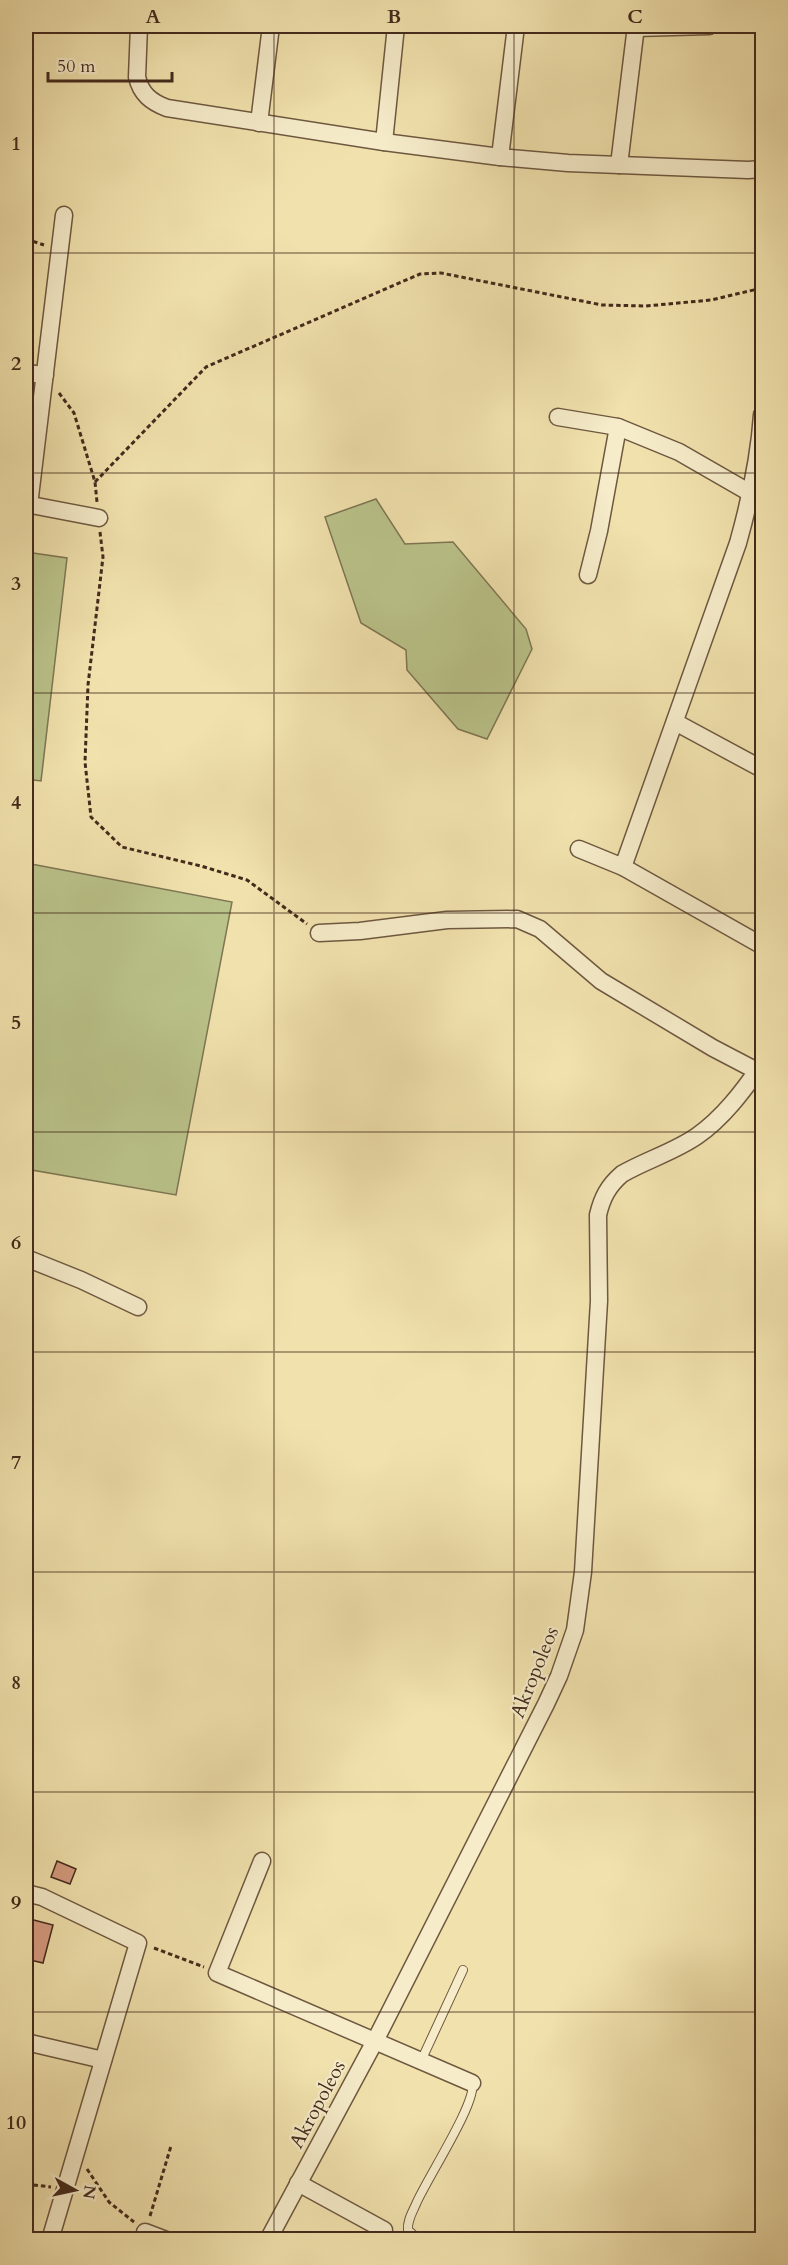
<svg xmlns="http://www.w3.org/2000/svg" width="788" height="2265" font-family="Cardo,serif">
<rect width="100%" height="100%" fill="#f1e2ad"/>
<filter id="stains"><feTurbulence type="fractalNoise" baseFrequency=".00333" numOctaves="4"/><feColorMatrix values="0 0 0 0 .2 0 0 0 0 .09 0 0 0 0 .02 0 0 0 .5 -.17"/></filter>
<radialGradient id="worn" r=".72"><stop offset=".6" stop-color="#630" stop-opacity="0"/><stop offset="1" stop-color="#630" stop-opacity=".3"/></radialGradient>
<g fill="#bac38a" stroke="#7e7653" stroke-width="1.5">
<polygon points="376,499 405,544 453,542 526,629 532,649 487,739 458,729 407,670 406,650 361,623 325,517"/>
<polygon points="26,552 67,558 41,781 26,779"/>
<polygon points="26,863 232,902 176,1195 26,1169"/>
</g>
<g fill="#d59b80" stroke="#432a1c" stroke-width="1.5">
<polygon points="57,1861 76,1869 70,1884 51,1877"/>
<polygon points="26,1918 53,1925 43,1963 26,1959"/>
</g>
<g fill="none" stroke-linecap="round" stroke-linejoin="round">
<defs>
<g id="service">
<polyline points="421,2061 463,1970"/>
<path d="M419,2240L408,2230C407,2221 412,2213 416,2204C426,2180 478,2101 472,2083"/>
</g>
<g id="minor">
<path d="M139,26L137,77C141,94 151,102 167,108L384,142L500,157L568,163L748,170L762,169"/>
<polyline points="636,28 709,26"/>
<polyline points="259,123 271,26"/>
<polyline points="384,142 396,26"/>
<polyline points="500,157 516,26"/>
<polyline points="619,165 636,26"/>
<polyline points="26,373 45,375"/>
<polyline points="558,417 618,427 679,452 752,494"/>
<polyline points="26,504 99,518"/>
<polyline points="29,505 64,215"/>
<polyline points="588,575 599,531 618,427"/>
<polyline points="675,722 762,769"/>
<polyline points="579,849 623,867 761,945"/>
<path d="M623,867L738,543C750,500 759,459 762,415"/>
<polyline points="319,933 360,931 447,920 517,919 540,929 601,981 713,1048 757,1071"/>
<polyline points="26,1258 81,1280 138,1307"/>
<polyline points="262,1861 217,1973 472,2083"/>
<polyline points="26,1893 42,1897 138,1943 50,2240"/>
<polyline points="26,2042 103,2060"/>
<polyline points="298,2183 384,2230"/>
<polyline points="145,2232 166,2240"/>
<path d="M268,2240L375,2041L546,1704L559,1676L575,1630L583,1572L599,1301L598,1215C602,1198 608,1186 622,1174C646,1160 674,1152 697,1136C723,1118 744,1090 762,1064"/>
</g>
</defs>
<use href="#service" stroke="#6e5840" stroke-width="10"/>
<use href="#minor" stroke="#6e5840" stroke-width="19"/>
<g stroke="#432a1c" stroke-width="3" stroke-dasharray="4.5 3" stroke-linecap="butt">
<polyline points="26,239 44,245"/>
<polyline points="59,393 74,413 95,482 97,502"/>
<polyline points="95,482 206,367 420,274 441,273 602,305 646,306 711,300 762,288"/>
<polyline points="100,532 103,557 88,685 85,762 91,817 122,847 201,866 247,880 307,924"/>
<polyline points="154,1948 204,1967"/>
<polyline points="87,2169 109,2202 134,2222"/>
<polyline points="26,2184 51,2187"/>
<polyline points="150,2216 171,2146"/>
</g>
<use href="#service" stroke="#f6ecca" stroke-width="8"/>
<use href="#minor" stroke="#f6ecca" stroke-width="16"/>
</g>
<path fill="none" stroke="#432a1c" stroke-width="1.5" stroke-opacity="0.55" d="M274,26V2240M514,26V2240M26,253H762M26,473H762M26,693H762M26,913H762M26,1132H762M26,1352H762M26,1572H762M26,1792H762M26,2012H762"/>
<g text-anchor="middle" stroke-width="4.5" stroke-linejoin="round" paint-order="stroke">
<g font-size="20" fill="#432a1c" stroke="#f6ecca">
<text transform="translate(534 1672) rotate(-68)" y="7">Akropoleos</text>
<text transform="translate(317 2104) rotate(-62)" y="7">Akropoleos</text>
</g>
</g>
<rect width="788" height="2265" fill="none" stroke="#f1e2ad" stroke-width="66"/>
<g transform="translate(75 2190) rotate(98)" stroke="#f6ecca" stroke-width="4.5" paint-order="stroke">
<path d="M0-4.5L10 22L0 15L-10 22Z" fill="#432a1c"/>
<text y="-9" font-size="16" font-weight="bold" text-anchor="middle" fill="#432a1c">N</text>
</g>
<path d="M48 72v9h124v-9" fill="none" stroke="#432a1c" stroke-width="3"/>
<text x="57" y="72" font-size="18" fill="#432a1c" stroke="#f6ecca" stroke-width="4.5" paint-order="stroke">50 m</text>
<rect x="33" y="33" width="722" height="2199" fill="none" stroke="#432a1c" stroke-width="2"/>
<g font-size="20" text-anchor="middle" font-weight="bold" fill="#432a1c">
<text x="153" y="23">A</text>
<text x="394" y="23">B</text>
<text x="635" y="23">C</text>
<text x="16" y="150">1</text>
<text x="16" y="370">2</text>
<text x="16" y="590">3</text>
<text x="16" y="809">4</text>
<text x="16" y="1029">5</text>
<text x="16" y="1249">6</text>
<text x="16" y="1469">7</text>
<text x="16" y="1689">8</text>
<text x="16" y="1909">9</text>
<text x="16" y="2129">10</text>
</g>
<rect width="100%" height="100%" filter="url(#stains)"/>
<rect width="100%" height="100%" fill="url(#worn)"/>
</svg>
